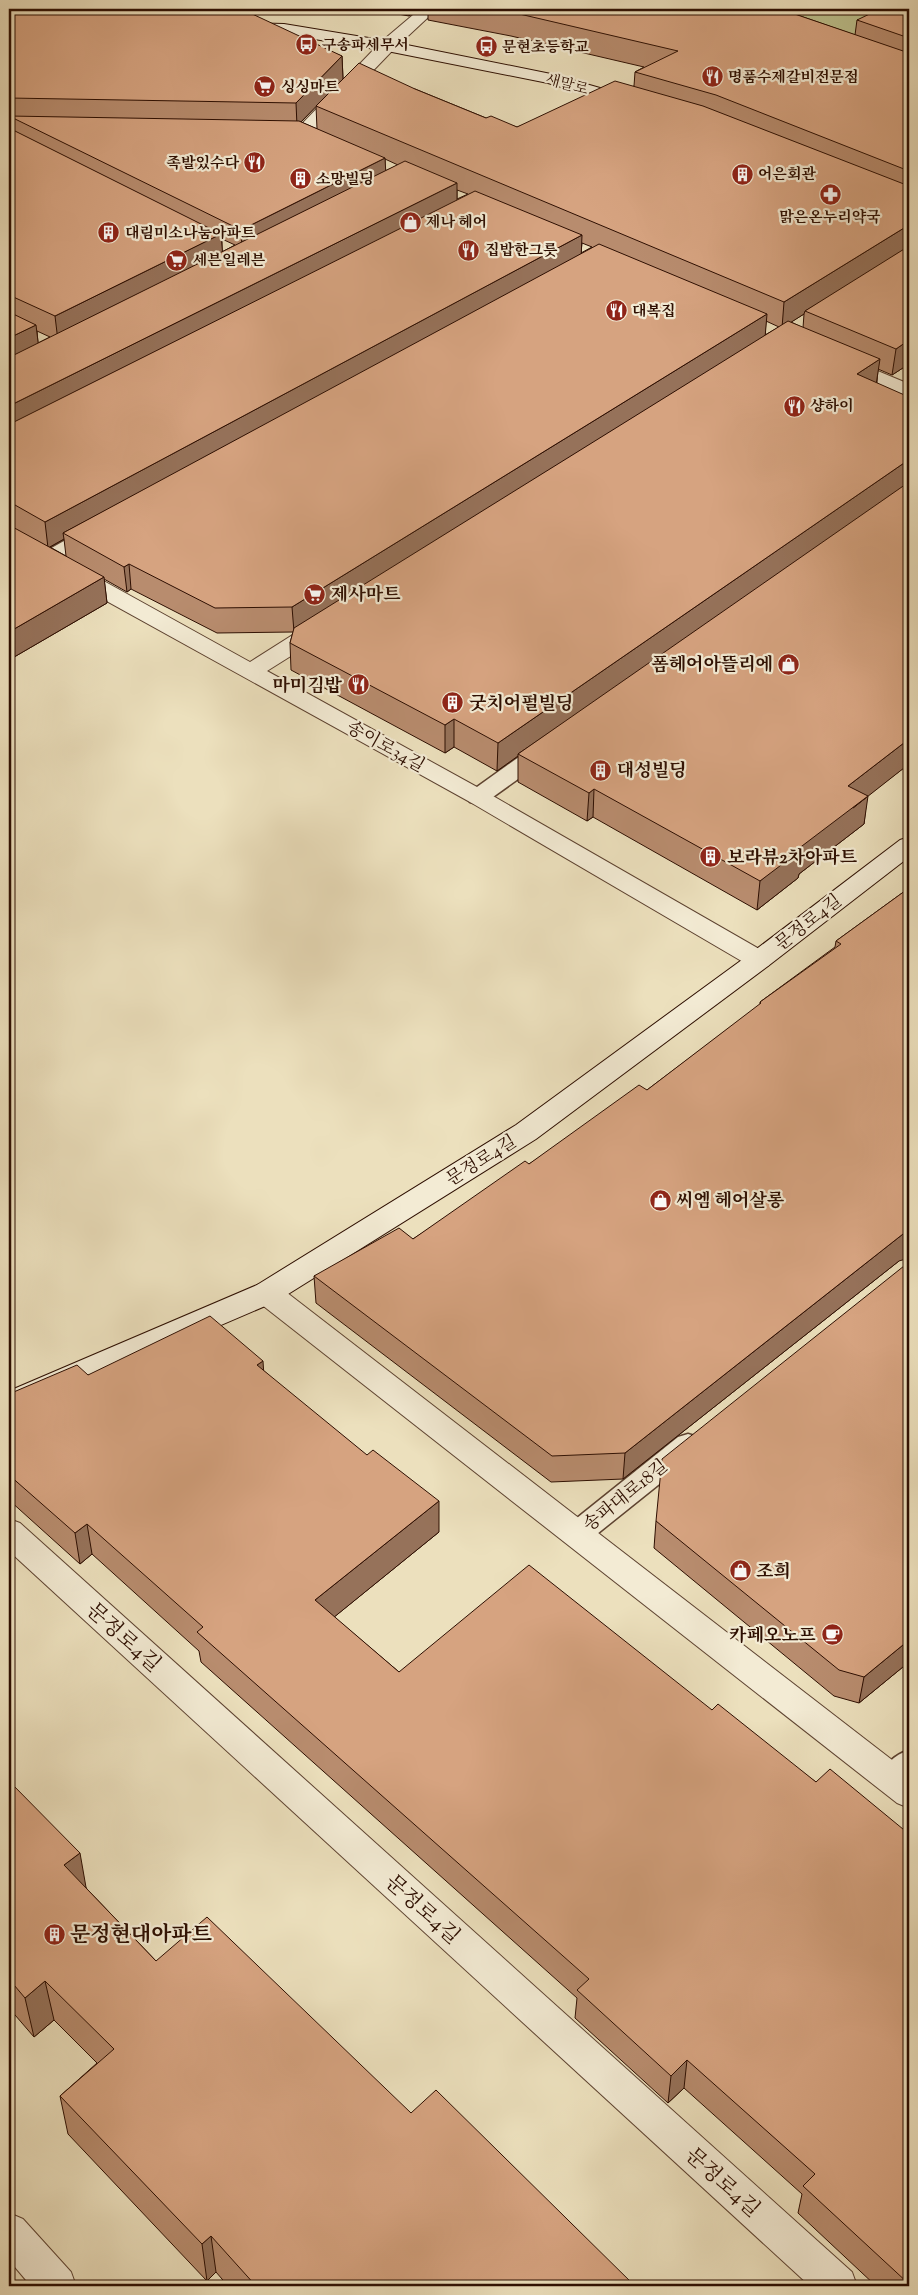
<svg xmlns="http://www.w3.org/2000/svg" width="918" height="2295" font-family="'Sorts Mill Goudy','Noto Serif KR',serif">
<rect width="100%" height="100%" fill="#ece0bd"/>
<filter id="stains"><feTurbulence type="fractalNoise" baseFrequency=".004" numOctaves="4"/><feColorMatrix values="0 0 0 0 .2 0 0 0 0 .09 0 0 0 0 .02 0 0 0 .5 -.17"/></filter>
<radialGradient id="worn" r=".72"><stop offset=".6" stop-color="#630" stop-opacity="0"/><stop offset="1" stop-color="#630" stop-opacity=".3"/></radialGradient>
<polygon fill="#bdc18d" stroke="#756847" points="753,9 909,9 909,13 850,43"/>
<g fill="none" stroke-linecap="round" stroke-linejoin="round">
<defs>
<g id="lane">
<polygon points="94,526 101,528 104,532 101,536 53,563 46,565 39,563 36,559 39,555 87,528"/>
<polygon points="545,743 553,744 556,749 553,754 486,802 478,804 470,802 467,797 470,792 537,744"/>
<polygon points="688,1434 698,1437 702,1445 698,1453 587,1542 577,1545 567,1542 563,1534 567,1526 678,1437"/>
<path d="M909,1750V1783C900,1792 893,1794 881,1789L877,1780C883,1766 894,1755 909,1750Z"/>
</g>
<g id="street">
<polygon points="420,9 437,9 393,50 309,137 297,137 294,133 297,129 381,42"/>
<polygon points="844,357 909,384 909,397 837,367 834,363 837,359"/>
<polygon points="9,532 17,533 250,662 313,622 321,620 329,622 332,627 329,632 267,671 486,792 768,954 772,960 768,966 759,968 750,966 470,802 9,547"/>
<polygon points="267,1282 277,1285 909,1773 909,1808 897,1803 257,1301 253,1293 257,1285"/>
<polygon points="9,1519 20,1523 852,2272 857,2286 810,2286 9,1551"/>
<polygon points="9,2213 23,2219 71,2272 76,2286 31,2286 9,2260"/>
</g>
<g id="secondary">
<polygon points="247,23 284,24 387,41 551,74 635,98 638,102 635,106 629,107 548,83 387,51 284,34 241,31 239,28 241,25"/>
<polygon points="909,837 909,857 768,966 536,1139 277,1301 9,1416 9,1391 257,1285 516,1125 750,954 900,840"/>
</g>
</defs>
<use href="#lane" stroke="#5d4230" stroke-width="3"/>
<use href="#street" stroke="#5d4230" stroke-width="2"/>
<use href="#secondary" stroke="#2d0e01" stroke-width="2"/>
<use href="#lane" fill="#f3ebd4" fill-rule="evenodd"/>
<use href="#street" fill="#f3ebd4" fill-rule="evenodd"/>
<use href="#secondary" fill="#f3ebd4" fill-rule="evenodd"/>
</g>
<g fill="#b88c6e" stroke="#2d0e01" fill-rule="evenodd">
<path d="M9,9H217L218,11L342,56L343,79L415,89L486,118L517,127L634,86L635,72L644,67L511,36L428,20V9H780L855,35L857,20L909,9V364L892,375L878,369L877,382L909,764L867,796L864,824L799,874L798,878L757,910L593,817L587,821L518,782V756L497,771L454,747L445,753L291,670L290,643L293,632L217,633L131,589L127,592L104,579L107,603L9,660V128H10L9,122ZM316,106L317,129L301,122ZM385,159L398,165L385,171ZM457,190L468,194L457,199ZM222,239L235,245L222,252ZM582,243L592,247L581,253ZM804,314L803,328L791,322ZM766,321L779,327L765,335ZM37,331L50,337L38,343ZM64,539L66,556L50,547Z"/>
<polygon points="371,9 418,9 409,16"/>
<polygon points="909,888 899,1261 623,1479 551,1482 316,1303 314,1276 413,1239 529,1164 647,1090 760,1005 760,1002 835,947 836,941"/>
<polygon points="909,1262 909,1662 859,1703 834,1696 654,1548 656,1521"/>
<polygon points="264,1371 439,1532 334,1617 399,1672 712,1710 816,1782 909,1834 909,2286 876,2286 798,2213 802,2194 684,2088 668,2103 575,2018 577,1998 201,1662 199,1651 92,1554 80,1564 9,1500 9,1394 88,1375"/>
<polygon points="9,1781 87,1889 156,1961 411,2113 635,2286 228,2286 216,2272 207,2281 68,2134 60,2096 97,2063 54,2020 34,2037 9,2008"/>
</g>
<g fill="#96725a" stroke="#2d0e01">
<polygon points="409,9 418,9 409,16"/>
<polygon points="342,56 343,79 297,126 296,103"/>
<polygon points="385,158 386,176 242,249 241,230"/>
<polygon points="457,183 457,207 9,433 9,406"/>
<polygon points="909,227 909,252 805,311 804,314 782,328 784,302 904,228"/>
<polygon points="221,234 223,258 58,341 55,316"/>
<polygon points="582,235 581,260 63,533 64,539 48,548 45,522"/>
<polygon points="767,314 765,338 294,632 292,607"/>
<polygon points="36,325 39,350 9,365 9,338"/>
<polygon points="909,340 909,364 892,375 896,349"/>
<polygon points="880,359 876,385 857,374"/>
<polygon points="909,462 909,488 518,754 518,756 497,771 498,743 904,463"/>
<polygon points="129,564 131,589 127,592 124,567"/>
<polygon points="104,577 107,603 9,660 9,632"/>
<polygon points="454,719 454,747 445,753 445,725"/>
<polygon points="909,739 909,764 853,808 868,796 864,824 799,874 798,878 757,910 760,881 798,849 848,786"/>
<polygon points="594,789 593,817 587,821 589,793"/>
<polygon points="909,1232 909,1258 899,1261 623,1479 625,1453 903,1234"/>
<polygon points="263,1361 265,1392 257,1365"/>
<polygon points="439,1501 439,1532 317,1631 315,1600"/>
<polygon points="87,1524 92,1554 80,1564 75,1533"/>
<polygon points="909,1640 909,1662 859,1703 864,1677"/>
<polygon points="80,1853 87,1893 64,1865"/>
<polygon points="45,1981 54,2020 34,2037 25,1998"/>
<polygon points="687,2060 684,2088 668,2103 671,2076"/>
<polygon points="211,2236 216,2272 207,2281 202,2244"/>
</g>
<g fill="#d6a380" stroke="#2d0e01">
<polygon points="9,9 143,9 248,12 342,56 296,103 9,98"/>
<polygon points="495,9 780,9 909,53 909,171 716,95 635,72 678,51 511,12"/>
<polygon points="880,9 909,9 909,38 857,20"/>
<polygon points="359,63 415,89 486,118 491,116 517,127 615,81 703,106 909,186 909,227 904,228 784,302 316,106"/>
<polygon points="9,116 299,121 385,158 241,230"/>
<polygon points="9,128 221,234 55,316 9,295"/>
<polygon points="405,161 457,183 9,406 9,356 14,355"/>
<polygon points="475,191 582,235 45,522 15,505 9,505 9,423 14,422"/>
<polygon points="599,244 767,314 292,607 215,608 129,564 124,567 63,533"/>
<polygon points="909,246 909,340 896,349 805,311"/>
<polygon points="9,312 36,325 9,338"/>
<polygon points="788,321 880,359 857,374 909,397 909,462 904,463 498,743 454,719 445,725 290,643 294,628"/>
<polygon points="909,482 909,739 848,786 868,796 798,849 801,850 760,881 594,789 589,793 518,754"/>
<polygon points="9,525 104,577 9,632"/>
<polygon points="909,888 909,1232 903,1234 625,1453 552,1456 314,1276 399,1228 413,1239 525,1161 529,1164 639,1085 647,1090 761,1003 760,1002 841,944 836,941"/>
<polygon points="909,1262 909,1640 864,1677 839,1670 656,1521 662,1459"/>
<polygon points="210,1316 263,1361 257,1365 367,1455 373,1450 439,1501 315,1600 399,1672 529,1565 712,1710 718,1704 816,1782 830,1769 909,1834 909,2284 803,2186 815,2174 687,2060 671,2076 577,1990 589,1979 197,1632 203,1627 87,1524 75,1533 9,1475 9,1394 77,1365 88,1375"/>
<polygon points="9,1781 80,1853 64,1865 156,1961 207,1917 411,2113 436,2090 635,2286 256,2286 211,2236 202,2244 60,2096 114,2049 45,1981 25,1998 9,1979"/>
</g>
<defs>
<symbol id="bus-disc" viewBox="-11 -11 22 22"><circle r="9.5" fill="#8f2418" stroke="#f3ebd4"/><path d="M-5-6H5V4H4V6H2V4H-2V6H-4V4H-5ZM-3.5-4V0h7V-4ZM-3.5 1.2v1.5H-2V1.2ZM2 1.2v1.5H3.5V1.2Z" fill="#fff"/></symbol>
<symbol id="restaurant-disc" viewBox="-11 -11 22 22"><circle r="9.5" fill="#8f2418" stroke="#f3ebd4"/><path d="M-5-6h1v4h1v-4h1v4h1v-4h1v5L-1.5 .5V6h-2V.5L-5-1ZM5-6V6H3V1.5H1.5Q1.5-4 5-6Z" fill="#fff"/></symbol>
<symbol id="supermarket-disc" viewBox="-11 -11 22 22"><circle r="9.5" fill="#8f2418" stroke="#f3ebd4"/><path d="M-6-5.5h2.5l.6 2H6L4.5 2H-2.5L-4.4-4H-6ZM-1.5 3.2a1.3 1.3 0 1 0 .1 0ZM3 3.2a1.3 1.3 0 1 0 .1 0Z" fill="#fff"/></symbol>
<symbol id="building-disc" viewBox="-11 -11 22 22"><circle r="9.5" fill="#8f2418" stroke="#f3ebd4"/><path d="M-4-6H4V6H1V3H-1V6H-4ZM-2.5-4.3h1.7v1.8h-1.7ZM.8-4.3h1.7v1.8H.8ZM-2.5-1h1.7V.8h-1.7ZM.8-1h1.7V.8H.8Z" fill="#fff"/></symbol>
<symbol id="pharmacy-disc" viewBox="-11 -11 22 22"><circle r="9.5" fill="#8f2418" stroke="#f3ebd4"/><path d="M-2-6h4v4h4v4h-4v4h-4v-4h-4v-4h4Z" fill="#fff"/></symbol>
<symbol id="shop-disc" viewBox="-11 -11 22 22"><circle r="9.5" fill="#8f2418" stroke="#f3ebd4"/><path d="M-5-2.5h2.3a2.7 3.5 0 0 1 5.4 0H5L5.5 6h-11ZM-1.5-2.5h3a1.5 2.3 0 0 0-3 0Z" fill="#fff"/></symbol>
<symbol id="cafe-disc" viewBox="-11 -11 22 22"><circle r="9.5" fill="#8f2418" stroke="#f3ebd4"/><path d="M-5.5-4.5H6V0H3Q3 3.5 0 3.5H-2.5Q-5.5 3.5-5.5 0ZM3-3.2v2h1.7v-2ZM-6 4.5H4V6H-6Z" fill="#fff"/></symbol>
</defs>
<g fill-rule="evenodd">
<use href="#bus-disc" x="294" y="32" width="25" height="25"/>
<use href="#bus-disc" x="474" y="34" width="25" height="25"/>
<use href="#restaurant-disc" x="700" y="64" width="25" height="25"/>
<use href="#supermarket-disc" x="252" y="74" width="25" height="25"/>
<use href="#restaurant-disc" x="242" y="150" width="25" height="25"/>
<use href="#building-disc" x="730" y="162" width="25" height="25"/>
<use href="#building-disc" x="288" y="166" width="25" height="25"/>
<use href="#pharmacy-disc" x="818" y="182" width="25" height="25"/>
<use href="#shop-disc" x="398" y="210" width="25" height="25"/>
<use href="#building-disc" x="96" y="220" width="25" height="25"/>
<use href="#restaurant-disc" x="456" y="238" width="25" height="25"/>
<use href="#supermarket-disc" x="164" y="248" width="25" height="25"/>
<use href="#restaurant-disc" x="604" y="298" width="25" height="25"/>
<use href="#restaurant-disc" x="782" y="394" width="25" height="25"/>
<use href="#supermarket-disc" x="302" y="582" width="25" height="25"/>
<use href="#shop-disc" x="776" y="652" width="25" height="25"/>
<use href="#restaurant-disc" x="346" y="672" width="25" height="25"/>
<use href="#building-disc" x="440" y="690" width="25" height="25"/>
<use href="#building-disc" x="588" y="758" width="25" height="25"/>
<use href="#building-disc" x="698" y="844" width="25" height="25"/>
<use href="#shop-disc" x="648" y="1188" width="25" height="25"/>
<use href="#shop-disc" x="728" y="1558" width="25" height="25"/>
<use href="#cafe-disc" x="820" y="1622" width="25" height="25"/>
<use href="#building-disc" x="42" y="1922" width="25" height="25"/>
</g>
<g text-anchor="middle" stroke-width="4.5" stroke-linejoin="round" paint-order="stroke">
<g font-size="15" font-weight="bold" fill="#2d0e01" stroke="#f3ebd4" text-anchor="start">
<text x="322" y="50">구송파세무서</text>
<text x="502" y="52">문현초등학교</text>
<text x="728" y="82">명품수제갈비전문점</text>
<text x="281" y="92">싱싱마트</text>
<text x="239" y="168" text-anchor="end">족발있수다</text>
<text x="758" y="179">어은회관</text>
<text x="316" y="184">소망빌딩</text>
<text x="830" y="222" text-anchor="middle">맑은온누리약국</text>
<text x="426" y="227">제나 헤어</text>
<text x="125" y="238">대림미소나눔아파트</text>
<text x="485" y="255">집밥한그릇</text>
<text x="193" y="265">세븐일레븐</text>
<text x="632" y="316">대복집</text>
<text x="810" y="411">샹하이</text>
</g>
<g font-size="15" fill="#2d0e01" stroke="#f3ebd4">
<text transform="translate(567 84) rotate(15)" y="5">새말로</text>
</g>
<g font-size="18" font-weight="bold" fill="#2d0e01" stroke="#f3ebd4" text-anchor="start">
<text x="331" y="600">제사마트</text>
<text x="773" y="670" text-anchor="end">폼헤어아뜰리에</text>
<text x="342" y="691" text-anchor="end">마미김밥</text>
<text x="469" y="709">굿치어펄빌딩</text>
<text x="617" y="776">대성빌딩</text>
<text x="727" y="863">보라뷰2차아파트</text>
<text x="676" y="1206">씨엠 헤어살롱</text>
<text x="756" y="1577">조희</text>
<text x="816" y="1641" text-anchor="end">카페오노프</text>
</g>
<g font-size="18" fill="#2d0e01" stroke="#f3ebd4">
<text transform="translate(386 746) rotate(29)" y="6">송이로34길</text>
<text transform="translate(808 922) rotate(-38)" y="6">문정로4길</text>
<text transform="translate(481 1160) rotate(-32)" y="6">문정로4길</text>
<text transform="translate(625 1495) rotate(-39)" y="6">송파대로18길</text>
</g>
<g font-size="21" fill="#2d0e01" stroke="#f3ebd4">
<text transform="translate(124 1637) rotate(42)" y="7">문정로4길</text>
<text transform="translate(423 1909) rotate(42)" y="7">문정로4길</text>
<text transform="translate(723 2182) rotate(42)" y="7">문정로4길</text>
</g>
<g font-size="21" font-weight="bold" fill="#2d0e01" stroke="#f3ebd4" text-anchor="start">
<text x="70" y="1941">문정현대아파트</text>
</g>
</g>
<rect width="918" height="2295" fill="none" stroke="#ece0bd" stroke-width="30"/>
<rect x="10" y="10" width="898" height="2275" fill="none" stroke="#2d0e01" stroke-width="2.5"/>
<rect x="15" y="15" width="888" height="2265" fill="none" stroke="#2d0e01"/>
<rect width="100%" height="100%" filter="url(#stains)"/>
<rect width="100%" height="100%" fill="url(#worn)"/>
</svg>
